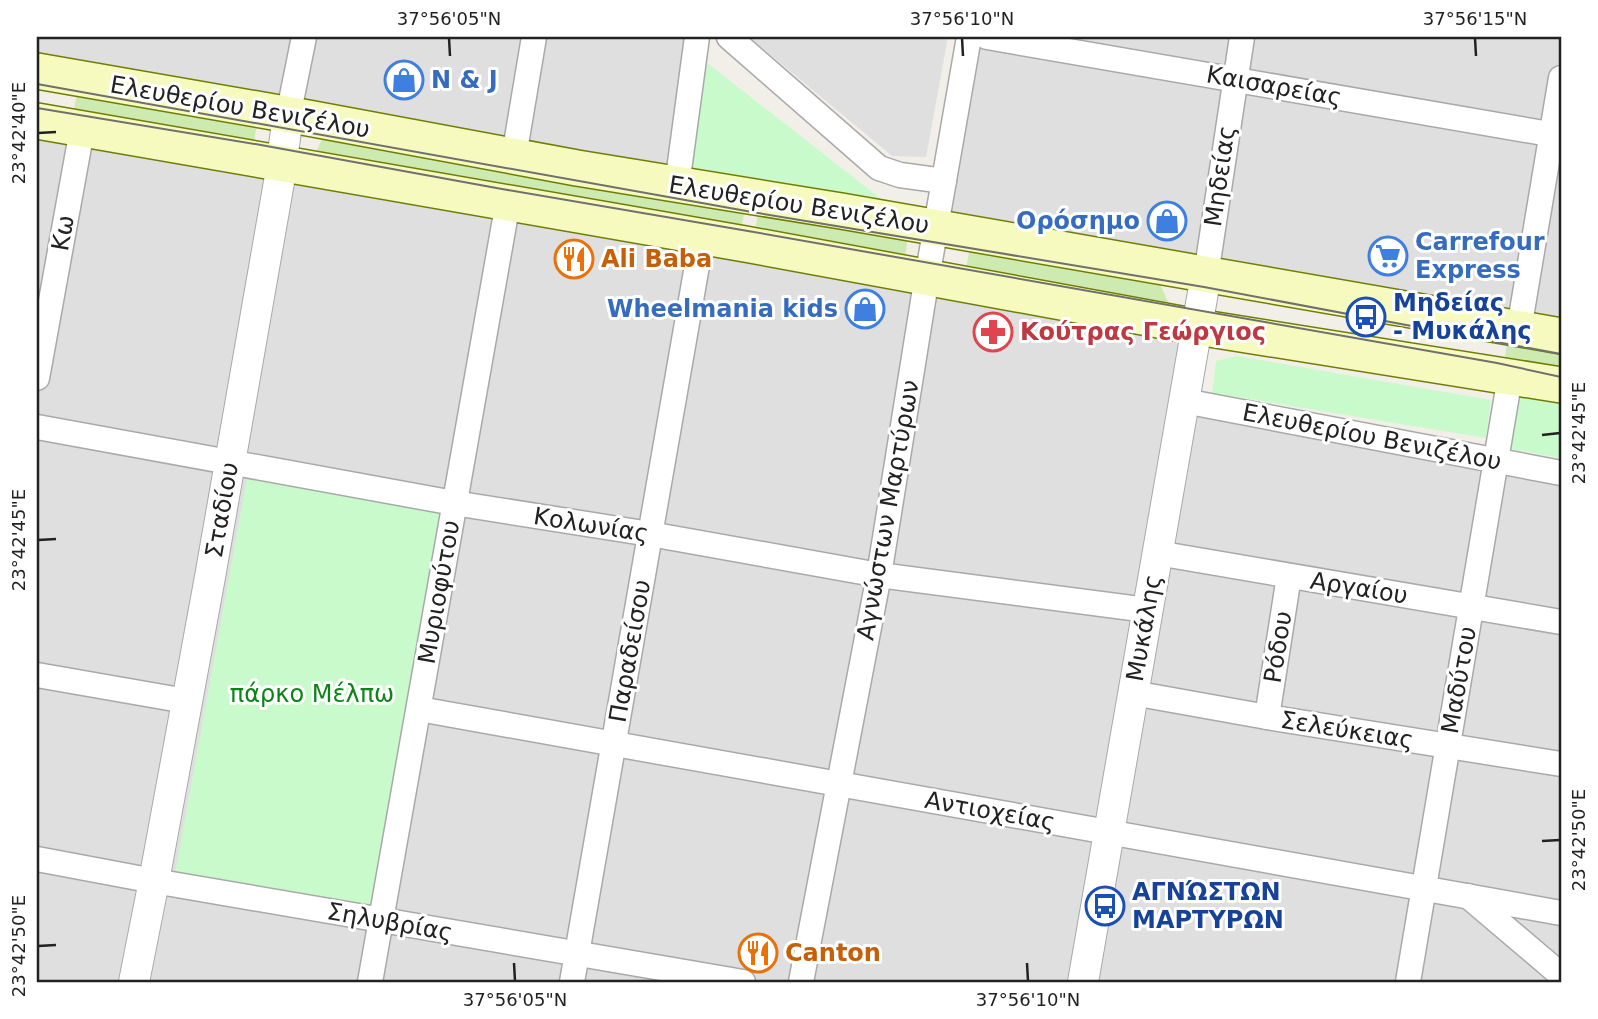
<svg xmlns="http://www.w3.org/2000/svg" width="1598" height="1019" font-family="'DejaVu Sans',sans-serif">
<rect width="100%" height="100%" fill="#f2efe9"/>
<g fill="#e0dfdf">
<polygon points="37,37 680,37 688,44 670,175 37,60"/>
<polygon points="749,37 948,37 926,157 892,156"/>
<polygon points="982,37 1561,37 1561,318 951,211"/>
<polygon points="37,135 1187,339 1076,982 37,982"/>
<polygon points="1188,410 1561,481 1561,982 1090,982"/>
</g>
<g fill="#cdebb0">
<polygon points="79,84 258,115 253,150 72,119"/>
<polygon points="327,127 746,201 740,237 312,162"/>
<polygon points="760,203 909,226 904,267 753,241"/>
<polygon points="971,243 1155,274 1173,312 965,273"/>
<polygon points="1509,330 1561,339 1561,380 1503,370"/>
</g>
<g fill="#c8facc">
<polygon points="706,62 881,199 882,207 689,174"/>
<polygon points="1237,356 1491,400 1486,438 1212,393 1216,361"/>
<polygon points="1516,387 1561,394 1561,458 1510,449"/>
<polygon points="247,478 449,515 377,911 175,874"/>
</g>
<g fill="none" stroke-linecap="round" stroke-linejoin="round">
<defs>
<g id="minor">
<polyline points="729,37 879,168 900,175 944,181"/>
<polyline points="987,37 1561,136"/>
<polyline points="288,116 304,37"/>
<polyline points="514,156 534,37"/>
<polyline points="677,185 697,37"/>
<polyline points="1206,275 1242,37"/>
<polyline points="1519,329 1561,78"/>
<polyline points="37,378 82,130"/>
<polyline points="1184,401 1561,473"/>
<polyline points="37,427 454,503 650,534 879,575 1147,610"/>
<polyline points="1157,553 1561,622"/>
<polyline points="37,675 186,701"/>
<polyline points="1133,693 1267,717 1561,764"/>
<polyline points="419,709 1561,913"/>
<polyline points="1267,717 1289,576"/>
<polyline points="37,859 154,881 743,982"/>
<polyline points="1468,896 1561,975"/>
<polyline points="370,982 508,202"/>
<polyline points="572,982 702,237"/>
<polyline points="801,982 879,575 924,295 969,37"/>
<polyline points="1408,982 1510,377"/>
</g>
<g id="tertiary">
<polyline points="134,982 154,881 210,577 279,182 288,116"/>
<polyline points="1083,982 1206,275"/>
</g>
<g id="secondary">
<polyline points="37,71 308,118 577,168 841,211 1561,336"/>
<polyline points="37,121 745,244 1197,327 1561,385"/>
</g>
</defs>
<use href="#minor" stroke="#a9a9a9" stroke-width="27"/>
<use href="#tertiary" stroke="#a9a9a9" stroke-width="32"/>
<use href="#secondary" stroke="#707d05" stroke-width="38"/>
<use href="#minor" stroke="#fff" stroke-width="24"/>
<use href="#tertiary" stroke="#fff" stroke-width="30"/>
<use href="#secondary" stroke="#f7fabf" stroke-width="35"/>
<g stroke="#707070" stroke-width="2">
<polyline points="37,84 752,212 1204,287 1561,354"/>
<polyline points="37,108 261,145 502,189 748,231 1497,363 1561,377"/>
</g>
</g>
<path fill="none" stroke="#222" stroke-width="2.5" d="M449,38L450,56M962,38L963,56M1475,38L1476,56M38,133L56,132M1542,435L1560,433M38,540L56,539M1542,841L1560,840M38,946L56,945M514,963L515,981M1027,963L1028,981"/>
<defs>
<symbol id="shop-ring" viewBox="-11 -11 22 22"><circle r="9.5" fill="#fff" stroke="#3f7fe0" stroke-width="1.5"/><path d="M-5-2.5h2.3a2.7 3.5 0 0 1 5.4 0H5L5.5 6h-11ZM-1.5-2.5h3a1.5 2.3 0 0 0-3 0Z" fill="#3f7fe0"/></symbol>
<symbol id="supermarket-ring" viewBox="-11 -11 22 22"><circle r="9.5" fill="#fff" stroke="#3f7fe0" stroke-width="1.5"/><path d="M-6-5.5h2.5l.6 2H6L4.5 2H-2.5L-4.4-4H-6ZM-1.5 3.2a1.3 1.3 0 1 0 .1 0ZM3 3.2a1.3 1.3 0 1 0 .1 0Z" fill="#3f7fe0"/></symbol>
<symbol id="restaurant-ring" viewBox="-11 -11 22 22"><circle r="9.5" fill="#fff" stroke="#e8710a" stroke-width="1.5"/><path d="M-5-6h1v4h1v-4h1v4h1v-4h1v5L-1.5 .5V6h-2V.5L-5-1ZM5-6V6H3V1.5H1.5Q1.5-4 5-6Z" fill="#e8710a"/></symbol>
<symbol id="bus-ring" viewBox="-11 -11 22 22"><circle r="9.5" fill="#fff" stroke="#1a4fb4" stroke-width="1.5"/><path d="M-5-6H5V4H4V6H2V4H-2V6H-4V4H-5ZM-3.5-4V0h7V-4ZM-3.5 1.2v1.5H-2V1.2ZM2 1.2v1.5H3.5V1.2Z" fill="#1a4fb4"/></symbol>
<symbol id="pharmacy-ring" viewBox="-11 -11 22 22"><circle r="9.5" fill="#fff" stroke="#e0444e" stroke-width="1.5"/><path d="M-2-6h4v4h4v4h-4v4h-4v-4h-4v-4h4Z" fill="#e0444e"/></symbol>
</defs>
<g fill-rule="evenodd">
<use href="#shop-ring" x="382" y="58" width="44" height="44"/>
<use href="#shop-ring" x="1145" y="199" width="44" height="44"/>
<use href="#supermarket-ring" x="1366" y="234" width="44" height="44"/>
<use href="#restaurant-ring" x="552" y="237" width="44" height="44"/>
<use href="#shop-ring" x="843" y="287" width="44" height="44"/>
<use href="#bus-ring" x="1344" y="295" width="44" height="44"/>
<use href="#pharmacy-ring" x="971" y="310" width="44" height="44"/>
<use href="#bus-ring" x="1083" y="884" width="44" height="44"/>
<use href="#restaurant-ring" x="736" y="931" width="44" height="44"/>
</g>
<g text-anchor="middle" stroke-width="6" stroke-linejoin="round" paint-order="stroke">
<g font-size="24" font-weight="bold" fill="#366cbe" stroke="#fff" text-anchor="start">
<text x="431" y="88">N &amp; J</text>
<text x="1140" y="229" text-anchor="end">Ορόσημο</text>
<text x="1415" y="250">Carrefour<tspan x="1415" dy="28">Express</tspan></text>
<text x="838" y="317" text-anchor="end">Wheelmania kids</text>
</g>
<g font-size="24" fill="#222" stroke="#fff">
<text transform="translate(1274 86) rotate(10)" y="8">Καισαρείας</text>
<text transform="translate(240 107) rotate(10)" y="8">Ελευθερίου Βενιζέλου</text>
<text transform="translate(1220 176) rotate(-82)" y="8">Μηδείας</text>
<text transform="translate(799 205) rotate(9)" y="8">Ελευθερίου Βενιζέλου</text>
<text transform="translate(63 233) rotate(-80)" y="8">Κω</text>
<text transform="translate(1372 437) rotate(11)" y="8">Ελευθερίου Βενιζέλου</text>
<text transform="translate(222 510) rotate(-80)" y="8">Σταδίου</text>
<text transform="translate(888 510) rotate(-80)" y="8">Αγνώστων Μαρτύρων</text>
<text transform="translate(591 525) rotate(9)" y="8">Κολωνίας</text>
<text transform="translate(1359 588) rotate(9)" y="8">Αργαίου</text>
<text transform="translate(439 592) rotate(-80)" y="8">Μυριοφύτου</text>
<text transform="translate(1144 628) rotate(-80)" y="8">Μυκάλης</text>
<text transform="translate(1278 647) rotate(-81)" y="8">Ρόδου</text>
<text transform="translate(630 651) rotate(-80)" y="8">Παραδείσου</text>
<text transform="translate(1459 680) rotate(-80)" y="8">Μαδύτου</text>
<text transform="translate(1347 730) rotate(9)" y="8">Σελεύκειας</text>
<text transform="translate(990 811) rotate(10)" y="8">Αντιοχείας</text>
<text transform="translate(390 922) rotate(10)" y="8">Σηλυβρίας</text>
</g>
<g font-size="24" font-weight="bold" fill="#c56008" stroke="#fff" text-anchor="start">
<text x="601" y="267">Ali Baba</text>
<text x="785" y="961">Canton</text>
</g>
<g font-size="24" font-weight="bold" fill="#164399" stroke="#fff" text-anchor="start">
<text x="1393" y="311">Μηδείας<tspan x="1393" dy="28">- Μυκάλης</tspan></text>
<text x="1132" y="900">ΑΓΝΏΣΤΩΝ<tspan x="1132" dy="28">ΜΑΡΤΥΡΩΝ</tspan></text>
</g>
<g font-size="24" font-weight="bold" fill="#be3a42" stroke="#fff" text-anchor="start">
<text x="1020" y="340">Κούτρας Γεώργιος</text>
</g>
<g font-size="24" fill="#0c8416" stroke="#fff">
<text x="312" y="702">πάρκο Μέλπω</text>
</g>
</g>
<rect width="1598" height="1019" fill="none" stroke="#ffffff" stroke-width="77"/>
<rect x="38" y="38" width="1522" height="943" fill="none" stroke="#222" stroke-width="2.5"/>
<g font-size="18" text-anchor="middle" fill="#222">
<text x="449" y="25">37°56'05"N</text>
<text x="962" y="25">37°56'10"N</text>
<text x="1475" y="25">37°56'15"N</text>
<text transform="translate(19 133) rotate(-90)" y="6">23°42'40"E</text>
<text transform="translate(1579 433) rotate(-90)" y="6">23°42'45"E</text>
<text transform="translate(19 540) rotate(-90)" y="6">23°42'45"E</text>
<text transform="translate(1579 840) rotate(-90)" y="6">23°42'50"E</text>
<text transform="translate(19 946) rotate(-90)" y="6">23°42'50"E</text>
<text x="515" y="1006">37°56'05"N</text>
<text x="1028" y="1006">37°56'10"N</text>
</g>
</svg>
